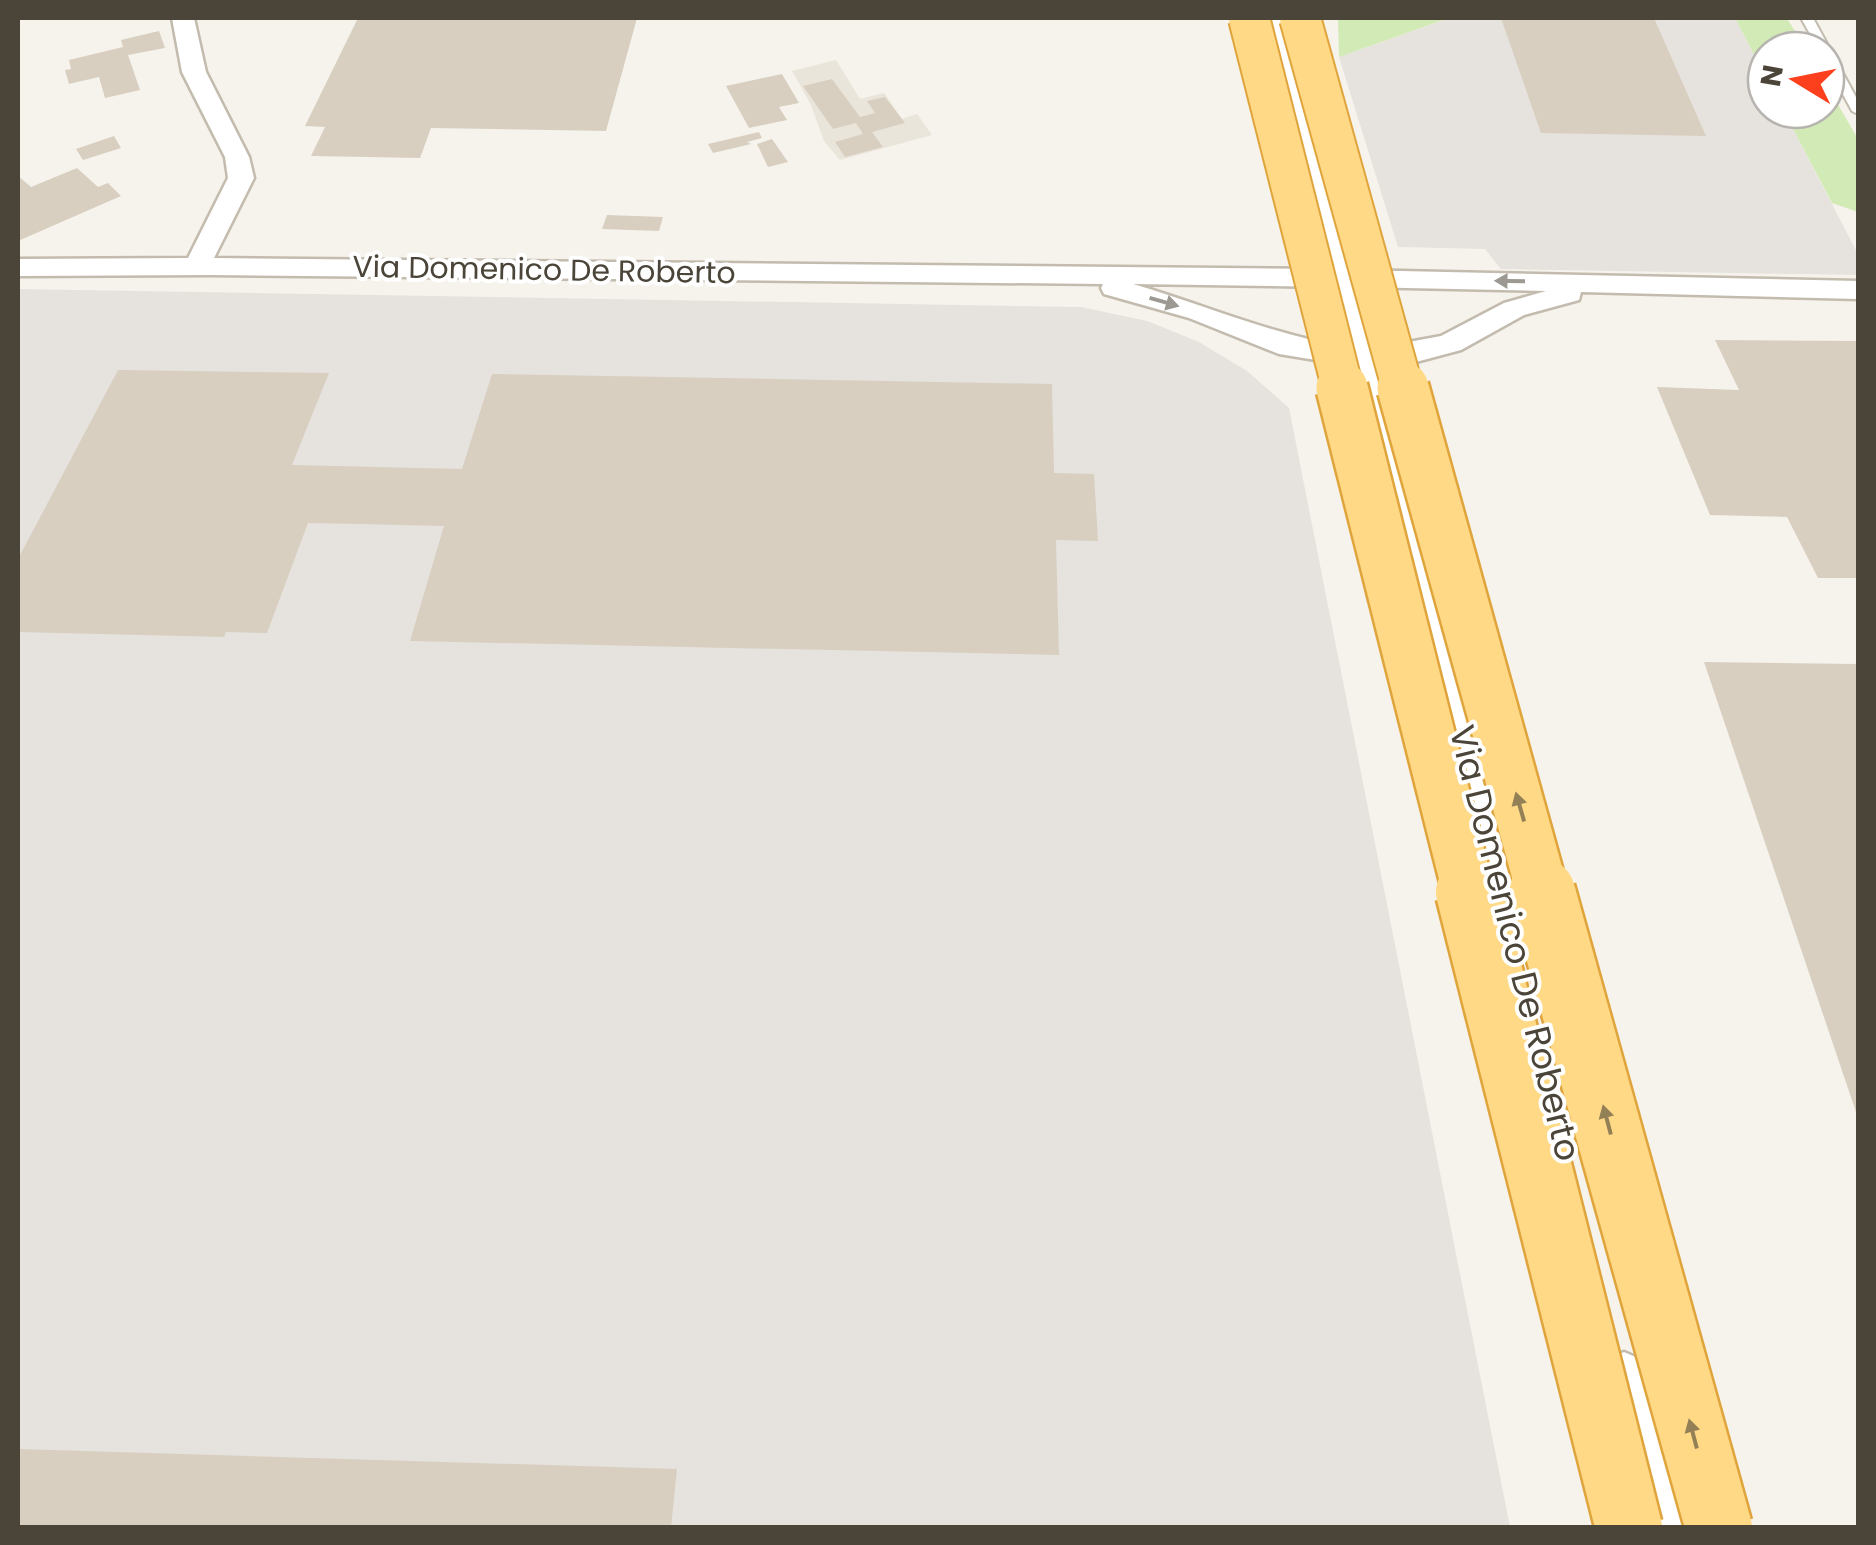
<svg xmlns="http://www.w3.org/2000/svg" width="1876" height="1545" font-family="Poppins,sans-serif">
<rect width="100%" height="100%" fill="#f6f3ec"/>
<polygon fill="#eae5da" points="836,60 860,99 884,93 902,119 917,114 932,135 840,160 824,141 810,103 792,71"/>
<g fill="#e6e2dd">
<polygon points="1450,18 1735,18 1766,77 1766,110 1783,110 1858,254 1858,275 1501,269 1485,249 1398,247 1339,57"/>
<polygon points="18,289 1081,307 1147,321 1199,342 1247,371 1289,408 1510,1527 18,1528"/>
</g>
<g fill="#d2eab5">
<polygon points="1338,18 1449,18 1339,57"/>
<polygon points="1735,18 1787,18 1806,50 1766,50 1766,77"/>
<polygon points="1826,84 1858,139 1858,212 1832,203 1783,110 1826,110"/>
</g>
<g fill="#d8cfc1">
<polygon points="358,18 637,18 606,131 431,128 420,158 311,156 325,127 305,126"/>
<polygon points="1501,18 1654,18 1706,136 1541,133"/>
<polygon points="159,31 165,48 128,55 140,90 105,98 99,77 69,84 65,70 71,69 69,60 123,47 121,40"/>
<polygon points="782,74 799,103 779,107 787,120 749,128 726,86"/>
<polygon points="832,79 860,117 875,113 867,101 885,97 905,123 872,132 883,147 845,157 835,142 863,134 856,123 833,129 803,86"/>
<polygon points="759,132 762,138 747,142 751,144 713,153 708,144"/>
<polygon points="114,136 121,148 83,160 76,149"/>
<polygon points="772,139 788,162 768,167 757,144"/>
<polygon points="77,168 98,187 108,183 121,196 18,241 18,176 31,187"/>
<polygon points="607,215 663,217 659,231 602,229"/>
<polygon points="1715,340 1858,341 1858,578 1818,578 1787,517 1710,515 1657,387 1739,390"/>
<polygon points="118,370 329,373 292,465 462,469 492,374 1052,384 1054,473 1094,474 1098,541 1056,540 1059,655 410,641 444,526 360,524 308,523 267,633 226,632 224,637 18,632 18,559"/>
<polygon points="1704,662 1858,664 1858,1118"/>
<polygon points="18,1449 677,1469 671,1528 18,1528"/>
</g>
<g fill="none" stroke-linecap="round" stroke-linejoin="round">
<defs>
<polygon id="service" points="1801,18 1813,18 1858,101 1858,114 1852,111 1826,63 1826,50 1819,50"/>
<g id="minor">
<path d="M172,18H194L206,72L249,157L254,178L214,258L1328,269L1266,18H1288L1355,270L1858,281V299L1581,292L1579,300L1524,315L1461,350L1416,362L1381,367L1528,922L1522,934L1509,939L1496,934L1490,922L1352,366L1279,354L1189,318L1104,294L1101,288L1103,284L211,275L18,276V259L188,258L228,178L225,157L182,72ZM1133,284L1332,287L1347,347C1273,335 1205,305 1133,284ZM1359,287L1546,291L1504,303L1441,336L1376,348Z"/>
<polygon points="1624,1352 1640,1359 1647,1375 1687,1528 1639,1528 1601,1375 1608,1359"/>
</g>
</defs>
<use href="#service" stroke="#c2bbae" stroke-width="4"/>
<use href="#minor" stroke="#c2bbae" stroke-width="5"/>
<use href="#service" fill="#fff" fill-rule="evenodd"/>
<use href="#minor" fill="#fff" fill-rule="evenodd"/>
<defs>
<g id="trunk-bridge-far2">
<polyline points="1249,18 1343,390"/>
<polyline points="1300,18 1403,390"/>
</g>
<g id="trunk-bridge-far1">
<polyline points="1342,388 1469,894"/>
<polyline points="1403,388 1543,894"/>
</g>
<g id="trunk-bridge">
<polyline points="1469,892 1629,1528"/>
<polyline points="1542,892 1719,1528"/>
</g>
</defs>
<use href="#trunk-bridge-far2" stroke="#e0a43c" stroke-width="44" stroke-linecap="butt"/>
<use href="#trunk-bridge-far1" stroke="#e0a43c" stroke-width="56" stroke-linecap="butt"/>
<use href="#trunk-bridge" stroke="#e0a43c" stroke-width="71" stroke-linecap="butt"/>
<use href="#trunk-bridge-far2" stroke="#ffd985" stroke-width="40"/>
<use href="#trunk-bridge-far1" stroke="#ffd985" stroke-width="51"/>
<use href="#trunk-bridge" stroke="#ffd985" stroke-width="66"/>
</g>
<defs><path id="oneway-solid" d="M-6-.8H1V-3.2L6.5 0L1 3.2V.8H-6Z" transform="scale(2.5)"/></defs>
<g fill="#9c9892">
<use href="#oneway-solid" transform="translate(1510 281) rotate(-179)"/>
<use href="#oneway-solid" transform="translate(1164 302) rotate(16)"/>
</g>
<g fill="#938057">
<use href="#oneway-solid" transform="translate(1520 807) rotate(-106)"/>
<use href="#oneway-solid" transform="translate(1607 1120) rotate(-105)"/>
<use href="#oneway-solid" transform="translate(1693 1434) rotate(-105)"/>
</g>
<g text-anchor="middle" stroke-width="8" stroke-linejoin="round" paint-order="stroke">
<g font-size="30" fill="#4b4439" stroke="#fff">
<text transform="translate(544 270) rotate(1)" y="10">Via Domenico De Roberto</text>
</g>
<g font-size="35" fill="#4b4439" stroke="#fff">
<text transform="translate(1515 943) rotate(76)" y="12">Via Domenico De Roberto</text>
</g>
</g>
<rect width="1876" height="1545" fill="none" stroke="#4b4439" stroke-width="40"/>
<g transform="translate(1796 80) rotate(280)"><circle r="48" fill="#ffffff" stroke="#b7b4b0" stroke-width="2.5"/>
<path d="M0-8L18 38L0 25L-18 38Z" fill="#fc3f1d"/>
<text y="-15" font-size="28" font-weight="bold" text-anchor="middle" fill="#4b4439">N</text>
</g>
</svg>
